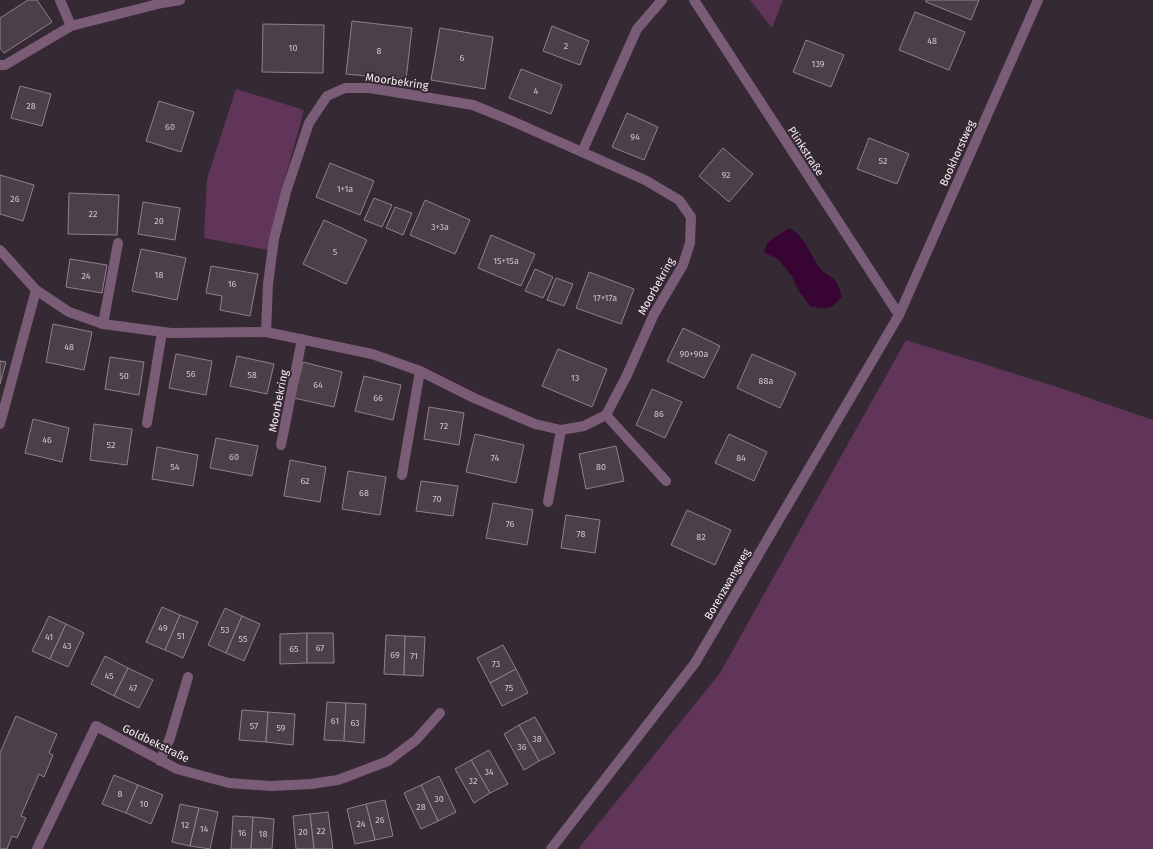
<svg xmlns="http://www.w3.org/2000/svg" width="1153" height="849" font-family="'Fira Sans',sans-serif">
<rect width="100%" height="100%" fill="#352933"/>
<g fill="#61355a">
<polygon points="750,0 783,0 772,28"/>
<polygon points="236,89 304,110 273,223 268,250 204,238 207,179"/>
<polygon points="906,340 1054,386 1153,420 1153,849 578,849 720,673"/>
</g>
<path fill="#380433" d="M789,228C805,236 809,253 819,267C823,272 829,275 834,279C838,283 840,291 842,296C831,311 827,309 810,306L799,291L791,275L779,260L764,252L768,242Z"/>
<g fill="#4d3f4a" stroke="#90818d">
<polygon points="28,0 37,0 52,22 4,53 0,48 0,18"/>
<polygon points="926,0 979,0 971,20 926,2"/>
<polygon points="915,12 965,32 949,70 899,50"/>
<polygon points="352,21 412,28 406,80 346,74"/>
<polygon points="263,24 324,25 323,73 262,72"/>
<polygon points="552,26 589,41 580,65 543,51"/>
<polygon points="440,28 493,37 485,89 431,80"/>
<polygon points="806,40 844,55 831,87 793,72"/>
<polygon points="521,69 562,85 551,114 509,98"/>
<polygon points="20,86 51,94 42,126 11,118"/>
<polygon points="159,101 194,112 181,152 146,141"/>
<polygon points="627,113 658,127 644,160 612,147"/>
<polygon points="869,138 909,154 897,184 857,169"/>
<polygon points="723,148 753,174 729,202 699,176"/>
<polygon points="330,163 374,181 360,215 316,197"/>
<polygon points="0,175 34,185 23,221 0,214"/>
<polygon points="69,193 119,195 117,235 68,234"/>
<polygon points="374,198 392,205 382,227 364,220"/>
<polygon points="425,200 470,220 455,254 410,235"/>
<polygon points="143,202 180,208 175,240 138,234"/>
<polygon points="395,207 412,213 403,235 386,228"/>
<polygon points="324,220 367,240 346,284 303,264"/>
<polygon points="491,235 535,254 521,286 478,268"/>
<polygon points="141,249 186,258 177,300 132,291"/>
<polygon points="70,259 107,265 102,293 66,287"/>
<polygon points="211,266 258,274 250,316 220,310 222,296 206,293"/>
<polygon points="535,269 553,277 543,298 525,291"/>
<polygon points="589,272 634,289 621,324 576,308"/>
<polygon points="556,278 573,284 564,306 547,300"/>
<polygon points="53,324 92,332 84,370 46,362"/>
<polygon points="683,328 720,346 704,378 667,361"/>
<polygon points="558,349 607,369 592,407 542,386"/>
<polygon points="176,354 212,361 206,395 169,388"/>
<polygon points="752,354 796,373 780,408 737,388"/>
<polygon points="237,356 274,364 267,394 230,386"/>
<polygon points="110,357 144,362 139,395 105,389"/>
<polygon points="0,361 6,362 0,384"/>
<polygon points="303,362 342,372 334,407 294,398"/>
<polygon points="364,376 401,385 393,420 355,411"/>
<polygon points="652,389 682,402 665,438 636,425"/>
<polygon points="429,407 464,413 459,445 424,439"/>
<polygon points="33,419 69,428 62,462 25,453"/>
<polygon points="94,424 132,429 127,465 90,460"/>
<polygon points="475,434 524,445 516,483 466,472"/>
<polygon points="729,434 767,452 754,481 715,463"/>
<polygon points="216,438 258,446 252,476 210,468"/>
<polygon points="616,446 624,481 586,489 579,454"/>
<polygon points="157,447 198,455 193,486 152,479"/>
<polygon points="290,460 326,467 320,502 284,496"/>
<polygon points="348,471 386,477 380,515 342,509"/>
<polygon points="421,481 458,486 453,516 416,511"/>
<polygon points="493,503 533,510 527,545 486,538"/>
<polygon points="687,510 731,530 715,565 671,545"/>
<polygon points="566,515 600,520 595,553 561,548"/>
<polygon points="162,607 180,615 165,650 146,642"/>
<polygon points="225,608 242,616 226,653 208,645"/>
<polygon points="180,615 198,622 183,658 165,650"/>
<polygon points="49,616 66,624 50,659 32,651"/>
<polygon points="242,616 260,624 244,661 226,653"/>
<polygon points="66,624 84,633 68,667 50,659"/>
<polygon points="307,633 307,663 280,664 280,634"/>
<polygon points="307,633 333,633 334,663 307,663"/>
<polygon points="386,635 405,636 404,675 384,674"/>
<polygon points="405,636 425,637 423,676 404,675"/>
<polygon points="503,645 516,669 490,683 477,658"/>
<polygon points="105,656 128,668 114,696 91,684"/>
<polygon points="128,668 153,680 139,708 114,696"/>
<polygon points="516,669 528,693 502,706 490,683"/>
<polygon points="327,702 346,703 344,741 324,740"/>
<polygon points="346,703 366,704 364,743 344,741"/>
<polygon points="242,710 268,712 266,742 239,740"/>
<polygon points="268,712 295,714 293,745 266,742"/>
<polygon points="16,716 57,734 49,753 53,755 44,777 39,774 21,816 26,818 17,838 12,836 7,849 0,849 0,753"/>
<polygon points="535,717 555,753 539,761 519,725"/>
<polygon points="519,725 539,761 524,770 504,734"/>
<polygon points="489,750 508,784 490,793 471,760"/>
<polygon points="471,760 490,793 474,803 455,769"/>
<polygon points="114,775 138,785 126,813 102,804"/>
<polygon points="439,776 456,812 438,821 421,785"/>
<polygon points="138,785 163,795 151,824 126,813"/>
<polygon points="421,785 438,821 421,829 404,793"/>
<polygon points="385,800 393,836 375,840 366,804"/>
<polygon points="180,804 199,808 190,846 172,842"/>
<polygon points="366,804 375,840 355,844 347,809"/>
<polygon points="199,808 218,812 210,849 190,846"/>
<polygon points="328,812 333,849 314,849 310,814"/>
<polygon points="310,814 314,849 296,849 293,816"/>
<polygon points="233,816 253,817 251,849 231,849"/>
<polygon points="253,817 274,819 272,849 251,849"/>
</g>
<g fill="none" stroke-linecap="round" stroke-linejoin="round">
<g stroke="#7b5c76" stroke-width="10">
<polyline points="60,0 71,26"/>
<polyline points="694,0 899,315"/>
<polyline points="0,65 5,65 71,26 162,3 180,0"/>
<polygon points="345,88 370,88 473,105 512,121 645,180 679,200 691,217 690,243 683,265 654,314 627,375 606,415 584,426 561,430 535,424 474,398 420,371 372,354 266,332 268,284 274,239 286,192 309,123 327,96"/>
<polyline points="582,152 637,29 662,0"/>
<polyline points="0,250 36,290 69,312 103,324 171,333 266,332"/>
<polyline points="103,324 118,243"/>
<polyline points="606,415 666,481"/>
<polyline points="147,423 162,332"/>
<polyline points="0,424 36,290"/>
<polyline points="281,445 302,339"/>
<polyline points="402,475 420,371"/>
<polyline points="548,502 561,430"/>
<polyline points="160,761 170,738 188,677"/>
<polyline points="37,849 96,726 177,769 229,783 270,786 311,784 338,780 388,761 416,740 440,713"/>
<polyline points="551,849 695,663 899,315 1038,0"/>
</g>
</g>
<g text-anchor="middle" stroke-width="4" stroke-linejoin="round" paint-order="stroke">
<g font-size="9" fill="#ccc3ca">
<text x="932" y="44">48</text>
<text x="566" y="49">2</text>
<text x="293" y="51">10</text>
<text x="379" y="54">8</text>
<text x="462" y="61">6</text>
<text x="818" y="67">139</text>
<text x="536" y="94">4</text>
<text x="31" y="109">28</text>
<text x="170" y="130">60</text>
<text x="635" y="140">94</text>
<text x="883" y="164">52</text>
<text x="726" y="178">92</text>
<text x="345" y="192">1+1a</text>
<text x="15" y="202">26</text>
<text x="93" y="217">22</text>
<text x="159" y="224">20</text>
<text x="440" y="230">3+3a</text>
<text x="335" y="255">5</text>
<text x="506" y="264">15+15a</text>
<text x="159" y="278">18</text>
<text x="86" y="279">24</text>
<text x="232" y="287">16</text>
<text x="605" y="301">17+17a</text>
<text x="69" y="350">48</text>
<text x="694" y="357">90+90a</text>
<text x="191" y="377">56</text>
<text x="252" y="378">58</text>
<text x="124" y="379">50</text>
<text x="575" y="381">13</text>
<text x="766" y="384">88a</text>
<text x="318" y="388">64</text>
<text x="378" y="401">66</text>
<text x="659" y="417">86</text>
<text x="444" y="429">72</text>
<text x="47" y="443">46</text>
<text x="111" y="448">52</text>
<text x="234" y="460">60</text>
<text x="495" y="461">74</text>
<text x="741" y="461">84</text>
<text x="175" y="470">54</text>
<text x="601" y="470">80</text>
<text x="305" y="484">62</text>
<text x="364" y="496">68</text>
<text x="437" y="502">70</text>
<text x="510" y="527">76</text>
<text x="581" y="537">78</text>
<text x="701" y="540">82</text>
<text x="163" y="631">49</text>
<text x="225" y="633">53</text>
<text x="181" y="639">51</text>
<text x="49" y="640">41</text>
<text x="243" y="642">55</text>
<text x="67" y="649">43</text>
<text x="320" y="651">67</text>
<text x="294" y="652">65</text>
<text x="395" y="658">69</text>
<text x="414" y="659">71</text>
<text x="496" y="667">73</text>
<text x="109" y="679">45</text>
<text x="133" y="691">47</text>
<text x="509" y="691">75</text>
<text x="335" y="724">61</text>
<text x="355" y="726">63</text>
<text x="254" y="729">57</text>
<text x="281" y="731">59</text>
<text x="537" y="742">38</text>
<text x="522" y="750">36</text>
<text x="489" y="775">34</text>
<text x="473" y="784">32</text>
<text x="120" y="797">8</text>
<text x="439" y="802">30</text>
<text x="144" y="807">10</text>
<text x="421" y="810">28</text>
<text x="380" y="823">26</text>
<text x="361" y="827">24</text>
<text x="185" y="828">12</text>
<text x="204" y="832">14</text>
<text x="321" y="834">22</text>
<text x="303" y="835">20</text>
<text x="242" y="836">16</text>
<text x="263" y="837">18</text>
</g>
<g font-size="11" fill="#f7eff5" stroke="#352933">
<text transform="translate(397 81) rotate(8)" y="4">Moorbekring</text>
<text transform="translate(806 151) rotate(57)" y="4">Plinkstraße</text>
<text transform="translate(957 153) rotate(-66)" y="4">Bookhorstweg</text>
<text transform="translate(656 286) rotate(-61)" y="4">Moorbekring</text>
<text transform="translate(278 401) rotate(-79)" y="4">Moorbekring</text>
<text transform="translate(727 584) rotate(-60)" y="4">Borenzwangweg</text>
<text transform="translate(156 743) rotate(26)" y="4">Goldbekstraße</text>
</g>
</g>
</svg>
